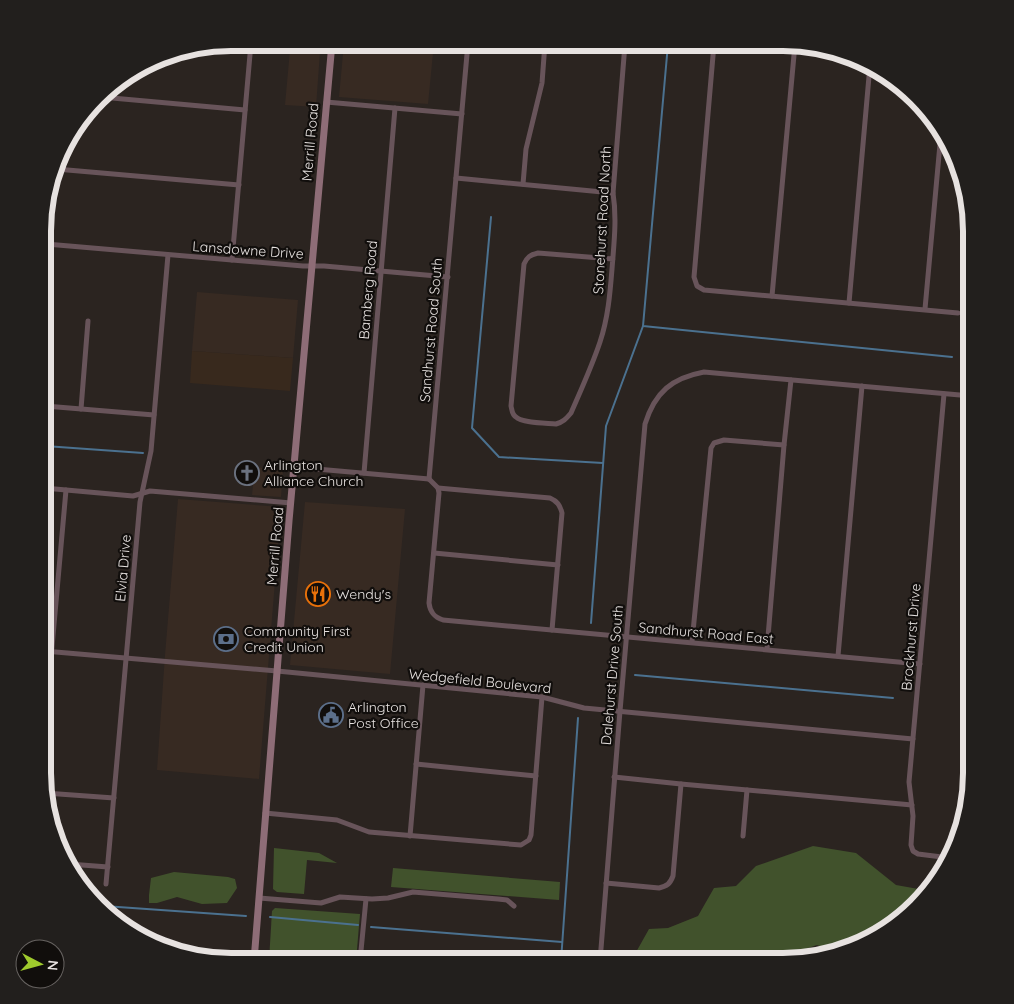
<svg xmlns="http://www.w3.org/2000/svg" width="1014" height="1004" font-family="Quicksand,sans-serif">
<rect width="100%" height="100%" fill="#2b2420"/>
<g fill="#372a22">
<polygon points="344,43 434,43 428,104 339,97"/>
<polygon points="290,50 320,52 316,107 285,105"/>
<polygon points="197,292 298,300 293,358 192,351"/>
<polygon points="255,467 283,470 281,497 252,495"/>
<polygon points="178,499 281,507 259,779 157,770 165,655"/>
<polygon points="305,502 405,509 390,674 290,665"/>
</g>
<polygon fill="#38291d" points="192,351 293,358 290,391 190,383"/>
<g fill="#41522c">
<polygon points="813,846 856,853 896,885 924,890 897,923 843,951 837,953 817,945 770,961 619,961 635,954 649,929 668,928 698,916 714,888 736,886 756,866"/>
<polygon points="274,848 319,853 337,863 307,860 304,894 277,892 273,889"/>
<polygon points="393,868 560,882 559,900 391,887"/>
<polygon points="174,872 228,877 235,879 237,888 227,903 202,904 177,897 157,903 149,903 149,895 151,878"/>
<polygon points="275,908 360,914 356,961 269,961 272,911"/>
</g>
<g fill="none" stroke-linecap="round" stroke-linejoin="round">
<g stroke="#4b718f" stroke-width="2">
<polyline points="668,44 643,326 952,357"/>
<polyline points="491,217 472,428 499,457 603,463"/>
<polyline points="45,446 143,453"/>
<polyline points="591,623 606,426 643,326"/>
<polyline points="635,675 893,698"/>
<polyline points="104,906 246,916"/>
<polyline points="270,917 358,925"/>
<polyline points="371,927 562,942"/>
<polyline points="561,961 578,718"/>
</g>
<g stroke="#68545a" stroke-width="5">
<polyline points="714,44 694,277 697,286 704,290 958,313"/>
<polyline points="101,97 245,110"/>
<polyline points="326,102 462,114"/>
<polyline points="56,169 239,185"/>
<polyline points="456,178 613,193"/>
<polyline points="523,184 526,149 542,83 545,43"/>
<polyline points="46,244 232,260 303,266 324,266 448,277"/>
<path d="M613,259L538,253C530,255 527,257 524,264L511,406C512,410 512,415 516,417C522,423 546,423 556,424C563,422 566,419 571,413C581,390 592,366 600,342C608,318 610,294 612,269C614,243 617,218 613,193L625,44"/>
<polyline points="232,260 251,43"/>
<polyline points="772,296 795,44"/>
<polyline points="849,303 870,65"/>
<polyline points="925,309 941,133"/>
<polyline points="45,406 154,415"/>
<polyline points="81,409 88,321"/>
<polyline points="294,467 429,479"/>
<polyline points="364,473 395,108"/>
<path d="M429,479L438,488L439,493L429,603C430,612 434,617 443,620L920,664"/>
<polyline points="429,479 468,43"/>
<polyline points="44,488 133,496 150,491 291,503"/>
<path d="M438,488L550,498C557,501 560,505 562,513L552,630"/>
<polyline points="434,553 558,565"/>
<polyline points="692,642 711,448 714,443 724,440 784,445"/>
<polyline points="767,649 784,445 791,380"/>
<polyline points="44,651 277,671 542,697 584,708 913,739"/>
<polyline points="838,656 862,386"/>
<polyline points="43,748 66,490"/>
<polyline points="416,764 536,776"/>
<polyline points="614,777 681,784 912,805"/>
<polyline points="45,793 114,798"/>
<polyline points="265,813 337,820 369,832 521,845 529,840 531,835 542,697"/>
<polyline points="410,836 423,685"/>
<polyline points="743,836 747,790"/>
<polyline points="942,857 918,854 913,851 911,845 913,816 909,782 944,394"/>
<polyline points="69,864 108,867"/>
<path d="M606,883L659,888C667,886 670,884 673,876L681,784"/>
<polyline points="106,884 140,502 151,451 168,255"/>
<polyline points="259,898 321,903 340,897 372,899 388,898 413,892 498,899 507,900 514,906"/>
<polyline points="206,957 254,961"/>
<polyline points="360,961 366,899"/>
<path d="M600,961L620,711L645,424C655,392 672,378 704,372L971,396"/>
</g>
<polyline stroke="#8e6d77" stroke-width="7" points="254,961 289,521 332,43"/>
</g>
<defs>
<symbol id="church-ring" viewBox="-11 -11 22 22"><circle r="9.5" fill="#110e0c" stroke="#6b7280" stroke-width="1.5"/><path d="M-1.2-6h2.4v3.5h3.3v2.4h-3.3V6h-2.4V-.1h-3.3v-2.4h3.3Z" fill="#6b7280"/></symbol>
<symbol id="restaurant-ring" viewBox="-11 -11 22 22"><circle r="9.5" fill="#110e0c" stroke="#e8710a" stroke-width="1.5"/><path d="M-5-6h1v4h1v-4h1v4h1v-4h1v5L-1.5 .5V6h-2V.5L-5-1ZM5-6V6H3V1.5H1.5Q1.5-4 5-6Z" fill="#e8710a"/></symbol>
<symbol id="bank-ring" viewBox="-11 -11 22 22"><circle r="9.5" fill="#110e0c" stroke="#5c6f8a" stroke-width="1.5"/><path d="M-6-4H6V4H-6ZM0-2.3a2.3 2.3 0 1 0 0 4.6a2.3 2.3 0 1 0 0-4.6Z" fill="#5c6f8a"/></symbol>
<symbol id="civic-ring" viewBox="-11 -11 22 22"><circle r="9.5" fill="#110e0c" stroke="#5c6f8a" stroke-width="1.5"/><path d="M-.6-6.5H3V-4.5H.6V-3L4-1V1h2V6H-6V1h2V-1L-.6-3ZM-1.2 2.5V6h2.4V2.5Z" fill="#5c6f8a"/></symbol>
</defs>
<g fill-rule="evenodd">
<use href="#church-ring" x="233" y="459" width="28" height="28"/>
<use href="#restaurant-ring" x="304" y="580" width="28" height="28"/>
<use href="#bank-ring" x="212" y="625" width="28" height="28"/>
<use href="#civic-ring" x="317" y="701" width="28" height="28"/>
</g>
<g text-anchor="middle" stroke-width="4.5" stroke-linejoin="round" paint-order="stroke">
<g font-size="14" fill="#e7e2e0" stroke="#110e0c">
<text transform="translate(310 142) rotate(-85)" y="5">Merrill Road</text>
<text transform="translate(602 220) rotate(-87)" y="5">Stonehurst Road North</text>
<text transform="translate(248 250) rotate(4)" y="5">Lansdowne Drive</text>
<text transform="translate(368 290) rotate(-85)" y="5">Bamberg Road</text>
<text transform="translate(431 330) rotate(-85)" y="5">Sandhurst Road South</text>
<text transform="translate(275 546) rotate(-85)" y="5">Merrill Road</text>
<text transform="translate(123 568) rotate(-85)" y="5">Elvia Drive</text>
<text transform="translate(706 633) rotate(5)" y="5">Sandhurst Road East</text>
<text transform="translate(911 637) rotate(-85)" y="5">Brockhurst Drive</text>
<text transform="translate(612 675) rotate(-85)" y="5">Dalehurst Drive South</text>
<text transform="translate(480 681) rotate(6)" y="5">Wedgefield Boulevard</text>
</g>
<g font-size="14" fill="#e7e2e0" stroke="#110e0c" text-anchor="start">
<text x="264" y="470">Arlington<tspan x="264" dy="16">Alliance Church</tspan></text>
<text x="336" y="599">Wendy's</text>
<text x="244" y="636">Community First<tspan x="244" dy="16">Credit Union</tspan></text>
<text x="348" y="712">Arlington<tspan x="348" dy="16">Post Office</tspan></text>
</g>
</g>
<path d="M0 0H1014V1004H0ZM231 51H783A180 180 0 0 1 963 231V773A180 180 0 0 1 783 953H231A180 180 0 0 1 51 773V231A180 180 0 0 1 231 51Z" fill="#221f1d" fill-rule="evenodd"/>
<path fill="none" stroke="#e7e2e0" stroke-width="6" d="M231 51H783A180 180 0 0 1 963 231V773A180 180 0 0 1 783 953H231A180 180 0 0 1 51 773V231A180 180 0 0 1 231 51Z"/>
<g transform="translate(40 964) rotate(96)"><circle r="24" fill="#110e0c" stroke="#676361"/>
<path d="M0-4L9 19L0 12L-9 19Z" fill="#9fca2d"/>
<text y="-8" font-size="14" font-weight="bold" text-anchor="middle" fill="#e7e2e0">N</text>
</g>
</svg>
